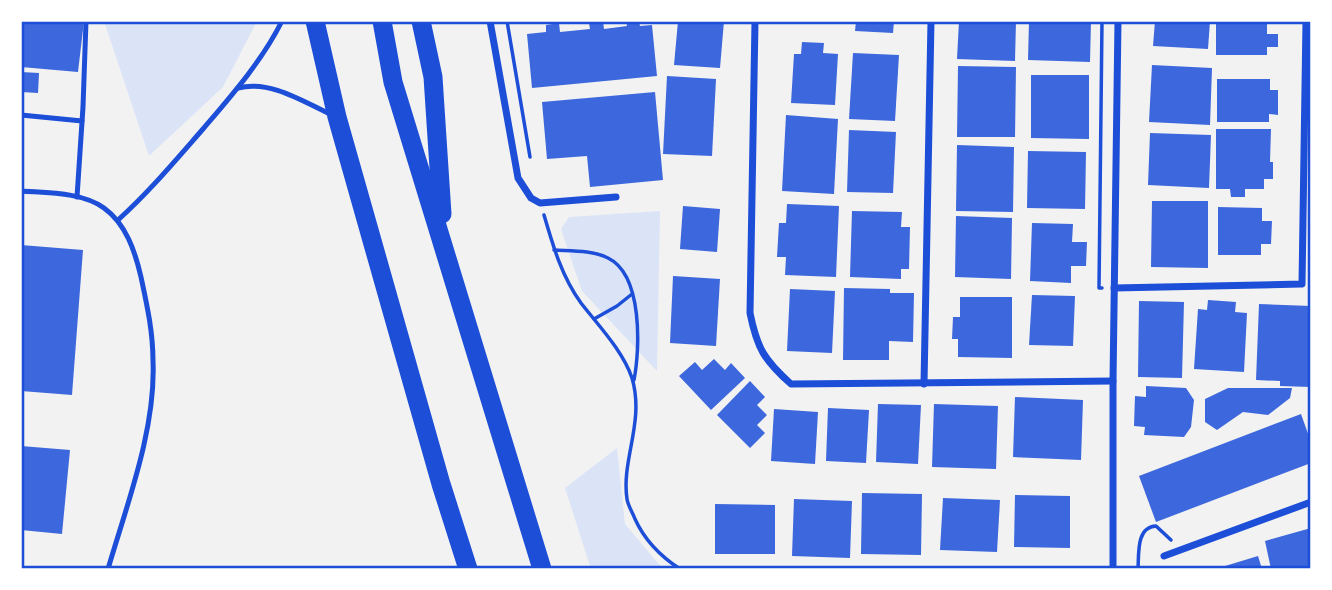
<svg xmlns="http://www.w3.org/2000/svg" width="1332" height="590" font-family="Mulish,sans-serif">
<rect width="100%" height="100%" fill="#f2f2f2"/>
<g fill="#dbe4f7">
<polygon points="104,21 257,21 223,87 149,156"/>
<polygon points="660,211 657,371 582,291 561,229 569,217"/>
<polygon points="617,448 625,524 663,569 591,569 565,488"/>
</g>
<g fill="#3d67dc">
<polygon points="21,21 84,21 78,72 21,67"/>
<polygon points="603,21 604,29 627,26 626,21 639,21 640,26 652,25 657,76 532,88 527,34 546,32 546,25 559,23 560,32 590,29 589,23"/>
<polygon points="678,21 724,21 720,68 674,65"/>
<polygon points="856,21 894,21 893,33 855,31"/>
<polygon points="959,21 1016,21 1015,61 957,59"/>
<polygon points="1029,21 1091,21 1090,62 1028,60"/>
<polygon points="1155,21 1210,21 1208,49 1153,46"/>
<polygon points="1216,21 1267,21 1267,34 1278,34 1278,47 1267,47 1267,55 1216,55"/>
<polygon points="802,42 824,43 823,53 838,54 835,105 791,103 794,54 801,54"/>
<polygon points="853,53 899,55 895,121 849,119"/>
<polygon points="1152,65 1212,68 1210,125 1149,122"/>
<polygon points="958,66 1016,67 1015,137 957,137"/>
<polygon points="21,72 39,73 38,93 21,92"/>
<polygon points="1031,75 1089,75 1089,139 1031,138"/>
<polygon points="667,76 716,79 712,156 663,154"/>
<polygon points="1217,79 1270,79 1270,90 1278,90 1278,115 1269,114 1269,122 1217,122"/>
<polygon points="655,92 663,180 590,187 587,156 547,159 542,102"/>
<polygon points="786,115 838,119 834,194 782,191"/>
<polygon points="1216,129 1271,129 1270,162 1273,162 1273,179 1264,179 1264,189 1245,189 1245,197 1231,197 1230,189 1216,189"/>
<polygon points="849,130 896,132 893,193 847,192"/>
<polygon points="1150,133 1211,135 1209,188 1148,185"/>
<polygon points="957,145 1014,147 1013,212 956,211"/>
<polygon points="1028,151 1086,152 1085,209 1027,208"/>
<polygon points="1152,201 1208,201 1208,268 1151,267"/>
<polygon points="787,204 839,206 836,277 785,275 786,257 777,257 779,223 786,223"/>
<polygon points="683,206 720,209 717,252 680,249"/>
<polygon points="1218,207 1262,208 1262,221 1272,221 1271,244 1261,244 1261,255 1218,255"/>
<polygon points="852,211 902,212 901,227 910,227 909,269 901,269 901,279 850,277"/>
<polygon points="956,216 1012,218 1011,279 955,277"/>
<polygon points="1032,223 1073,224 1072,242 1087,242 1086,266 1071,266 1071,283 1030,281"/>
<polygon points="21,245 83,250 72,395 21,391"/>
<polygon points="673,276 720,279 716,346 670,343"/>
<polygon points="844,288 890,289 890,293 914,293 913,342 889,341 889,360 843,360"/>
<polygon points="790,289 835,291 832,353 787,351"/>
<polygon points="1032,295 1075,296 1073,346 1029,345"/>
<polygon points="960,297 1012,297 1012,358 958,357 958,339 952,339 953,317 960,317"/>
<polygon points="1208,300 1236,302 1235,312 1247,313 1244,372 1194,369 1198,309 1207,310"/>
<polygon points="1139,301 1184,302 1182,378 1138,377"/>
<polygon points="1259,304 1311,306 1311,387 1280,386 1280,381 1256,380"/>
<polygon points="714,359 725,370 731,363 745,378 711,410 679,376 695,362 702,370"/>
<polygon points="750,381 765,397 757,405 767,415 757,425 765,433 750,448 717,415"/>
<polygon points="1146,386 1186,388 1194,400 1191,427 1184,437 1144,435 1145,427 1134,426 1135,396 1146,397"/>
<polygon points="1228,388 1292,388 1290,398 1268,415 1243,412 1217,430 1205,422 1205,399"/>
<polygon points="1015,397 1083,400 1081,460 1013,457"/>
<polygon points="878,404 921,405 918,464 876,462"/>
<polygon points="934,404 998,406 996,469 932,467"/>
<polygon points="828,408 869,410 866,463 826,461"/>
<polygon points="774,409 818,412 815,464 771,461"/>
<polygon points="1301,414 1311,442 1311,463 1156,522 1139,476"/>
<polygon points="21,446 70,450 62,534 21,530"/>
<polygon points="862,493 922,494 921,555 861,554"/>
<polygon points="1015,495 1070,496 1070,548 1014,547"/>
<polygon points="943,498 1000,500 997,552 940,550"/>
<polygon points="794,499 852,501 850,558 792,556"/>
<polygon points="715,504 775,505 775,554 715,554"/>
<polygon points="1311,528 1311,569 1271,569 1265,541"/>
<polygon points="1258,556 1262,569 1219,569 1225,566"/>
</g>
<g fill="none" stroke-linecap="round" stroke-linejoin="round">
<g stroke="#1d4ed8" stroke-width="3.5">
<polyline points="507,21 530,157"/>
<path d="M544,215C553,246 562,277 581,303C598,325 623,351 632,378C645,422 621,460 627,499C628,506 633,513 635,519C645,541 660,556 680,569"/>
<path d="M554,250C572,251 592,250 608,258C643,275 640,349 634,380"/>
<polyline points="1102,288 1099,288 1102,21"/>
<polyline points="594,319 617,306 632,294"/>
<path d="M1138,569C1139,554 1136,527 1156,526L1171,540"/>
</g>
<g stroke="#1d4ed8" stroke-width="5">
<path d="M238,88C270,80 302,101 330,114"/>
<polyline points="21,115 82,121"/>
<path d="M21,191C47,193 82,192 104,208C126,224 135,251 141,277C147,305 153,332 153,361C156,429 127,504 108,569"/>
<polyline points="77,197 83,107 86,21"/>
<path d="M118,220C149,192 175,161 203,129C232,95 262,61 282,21"/>
</g>
<g stroke="#1d4ed8" stroke-width="7">
<polyline points="490,21 518,178 531,198 540,203 616,197"/>
<path d="M755,21L750,313C757,348 764,360 791,384L1113,381"/>
<polyline points="1114,288 1302,284 1306,21"/>
<polyline points="924,384 931,21"/>
<polyline points="1164,556 1311,502"/>
<polyline points="1113,569 1113,381 1118,21"/>
</g>
<g stroke="#1d4ed8" stroke-width="19">
<polyline points="315,21 337,117 441,484 468,569"/>
<polyline points="382,21 393,82 542,569"/>
<polyline points="421,21 433,77 442,214"/>
</g>
</g>
<rect width="1332" height="590" fill="none" stroke="#ffffff" stroke-width="46"/>
<rect x="23" y="23" width="1286" height="544" fill="none" stroke="#1d4ed8" stroke-width="2.5"/>
</svg>
